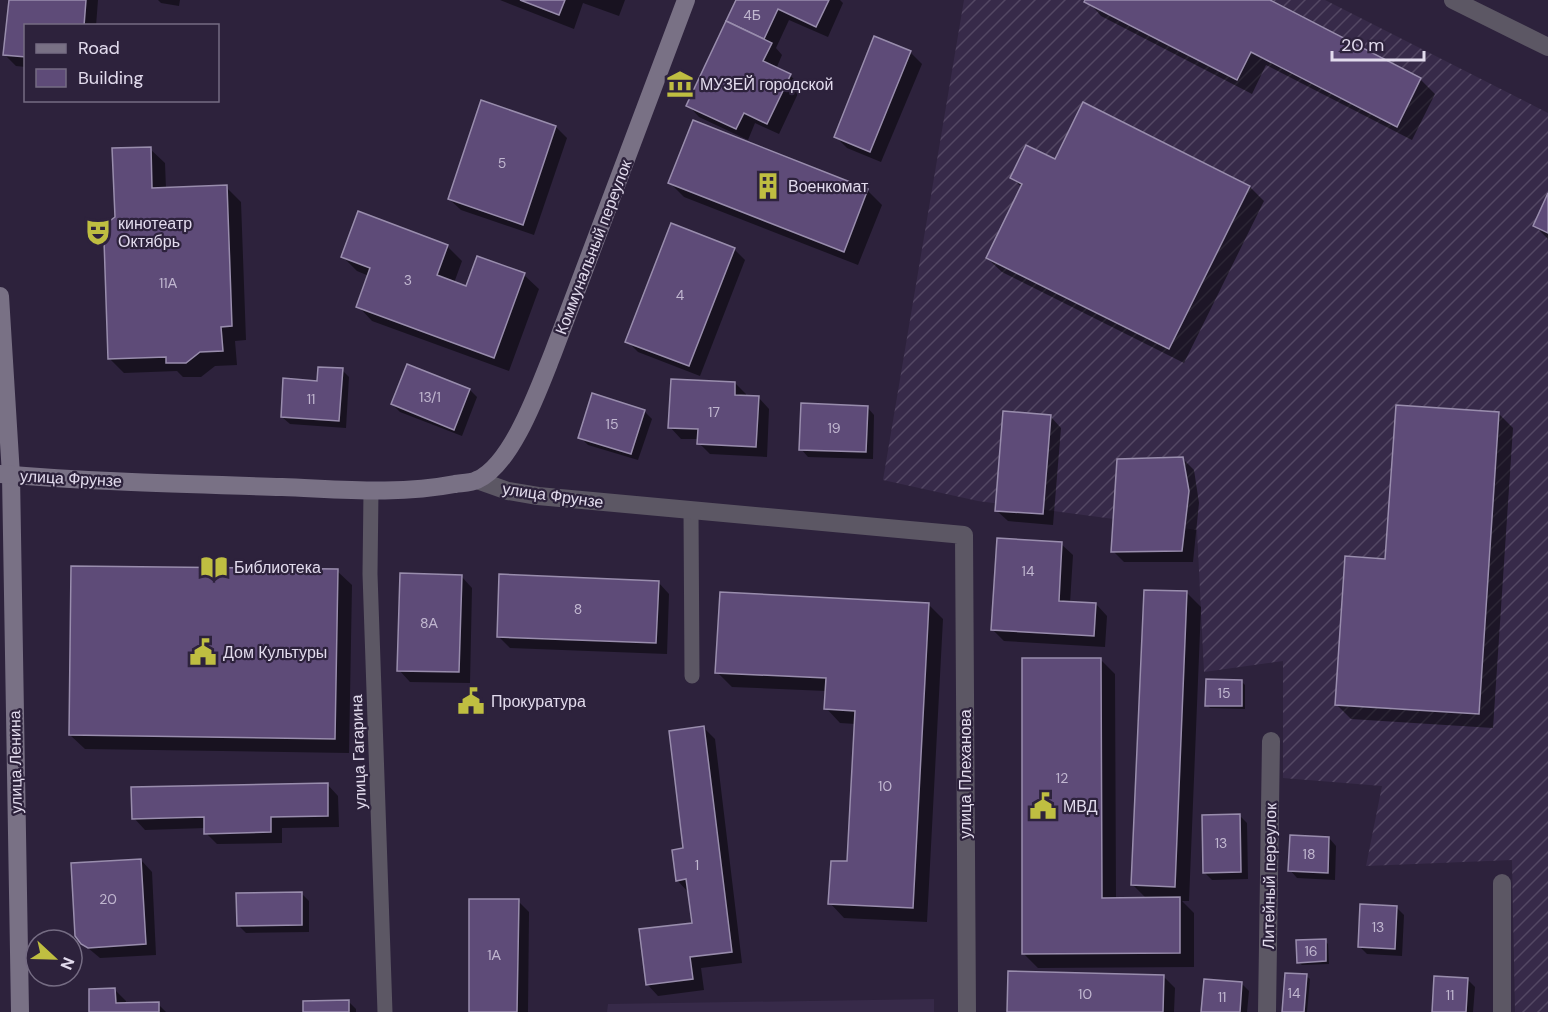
<svg xmlns="http://www.w3.org/2000/svg" width="1548" height="1012" font-family="'DM Sans',sans-serif">
<defs>
<pattern id="industrial-furrows" width="10" height="10" patternUnits="userSpaceOnUse" patternTransform="scale(1.5)"><rect width="10" height="10" fill="#372a49"/><path d="M-1 1l2-2M0 10L10 0M9 11l2-2" fill="none" stroke="#544864"/></pattern>
</defs>
<rect width="100%" height="100%" fill="#2d223c"/>
<polygon fill="#372a49" points="934,999 934,1012 607,1012 608,1004"/>
<polygon fill="url(#industrial-furrows)" points="964,0 1325,0 1548,113 1548,1012 1515,1012 1512,860 1366,866 1382,786 1283,778 1283,661 1204,672 1197,530 978,501 883,480"/>
<g fill="#0007">
<polygon points="10,0 98,0 96,26 26,26 26,67 16,66 5,55"/>
<polygon points="158,0 180,0 179,6 161,3"/>
<polygon points="500,0 625,0 619,16 583,3 574,29"/>
<polygon points="737,0 840,0 843,3 828,37 789,20 776,48 782,55 776,69 790,75 801,87 779,134 755,123 748,140 699,117 688,105"/>
<polygon points="1087,0 1267,0 1420,79 1435,94 1412,140 1266,65 1252,94 1101,16"/>
<polygon points="910,52 922,64 881,162 847,148 835,136"/>
<polygon points="556,127 567,138 534,235 461,210 449,199"/>
<polygon points="150,149 165,163 166,189 226,187 241,202 246,340 235,341 237,365 215,366 201,377 183,377 177,371 124,373 110,359 106,245 97,236 117,218"/>
<polygon points="1056,161 1250,187 1264,201 1184,363 1002,272 987,258 1022,188 1012,177"/>
<polygon points="670,183 867,190 882,205 858,265 684,197"/>
<polygon points="1548,197 1548,239 1534,225"/>
<polygon points="447,246 462,261 454,283 467,288 524,275 539,289 509,371 372,321 358,306 369,276 357,271 343,257"/>
<polygon points="734,249 745,260 700,376 638,352 627,341"/>
<polygon points="342,370 349,377 346,428 290,424 282,417 319,382"/>
<polygon points="735,383 746,394 746,397 758,397 769,409 767,457 710,454 699,443 699,439 681,439 670,427"/>
<polygon points="470,390 477,397 462,436 400,412 392,404"/>
<polygon points="867,407 874,415 873,459 808,457 801,449"/>
<polygon points="644,411 652,419 638,460 588,445 580,437"/>
<polygon points="1499,414 1513,428 1493,728 1351,719 1336,704"/>
<polygon points="1050,416 1061,428 1053,525 1008,521 996,510"/>
<polygon points="1183,459 1194,470 1199,503 1193,562 1124,562 1113,551"/>
<polygon points="1061,544 1073,555 1070,603 1096,604 1107,616 1105,647 1004,641 993,630"/>
<polygon points="337,571 352,585 349,753 85,749 70,735"/>
<polygon points="461,576 472,588 470,683 410,682 399,670"/>
<polygon points="658,582 669,594 667,654 510,648 498,636"/>
<polygon points="1187,593 1201,607 1189,901 1182,901 1194,913 1194,967 1038,968 1024,954 1101,660 1115,674 1116,899 1147,899 1133,885"/>
<polygon points="928,604 943,619 927,922 844,918 830,903 848,863 856,724 840,723 826,708 826,691 732,687 717,672"/>
<polygon points="1242,682 1245,685 1245,709 1210,708 1207,705"/>
<polygon points="704,728 715,739 742,963 701,968 704,990 658,996 647,984 693,924 688,892 677,880 685,849"/>
<polygon points="327,784 338,796 339,827 282,828 282,843 217,844 206,833 206,828 145,830 134,818"/>
<polygon points="1240,816 1247,823 1248,879 1212,880 1204,872"/>
<polygon points="1329,838 1336,846 1335,880 1297,878 1290,870"/>
<polygon points="141,860 152,872 156,955 100,958 82,943"/>
<polygon points="302,894 309,901 309,932 246,933 238,925"/>
<polygon points="518,901 529,912 528,1012 471,1012"/>
<polygon points="1397,908 1404,915 1402,956 1367,954 1359,946"/>
<polygon points="1325,941 1328,944 1329,964 1302,965 1298,962"/>
<polygon points="1306,976 1310,979 1307,1012 1283,1012"/>
<polygon points="1164,977 1175,988 1174,1012 1008,1012"/>
<polygon points="1467,979 1475,987 1473,1012 1433,1012"/>
<polygon points="1241,983 1249,991 1247,1012 1203,1012"/>
<polygon points="115,990 126,1001 126,1005 158,1004 166,1012 91,1012"/>
<polygon points="348,1001 356,1009 356,1012 305,1012"/>
</g>
<g fill="#5e4b78" stroke="#998dad" stroke-width="1.5">
<polygon points="9,0 86,0 84,26 26,26 26,57 3,55"/>
<polygon points="520,0 565,0 559,15"/>
<polygon points="736,0 829,0 816,27 778,9 764,39 726,21"/>
<polygon points="1085,0 1270,0 1421,78 1397,127 1251,52 1237,80 1084,2"/>
<polygon points="726,21 772,43 763,61 791,74 767,124 744,113 736,129 686,106"/>
<polygon points="874,36 911,51 870,152 834,137"/>
<polygon points="481,100 556,126 523,225 448,199"/>
<polygon points="1083,102 1250,186 1169,349 986,258 1022,184 1010,178 1026,145 1055,159"/>
<polygon points="693,120 868,189 844,252 668,183"/>
<polygon points="151,147 152,188 227,185 232,326 221,327 223,351 200,352 186,363 166,363 166,357 108,359 104,240 96,237 96,231 115,217 112,148"/>
<polygon points="1548,193 1548,233 1533,226"/>
<polygon points="358,211 448,245 437,275 466,286 477,256 525,273 494,358 356,307 370,268 341,257"/>
<polygon points="671,223 735,248 689,366 625,342"/>
<polygon points="407,364 470,389 454,430 391,404"/>
<polygon points="318,367 343,368 339,421 281,417 283,378 317,381"/>
<polygon points="671,379 735,382 735,395 759,396 756,447 697,444 698,429 668,428"/>
<polygon points="592,393 645,410 631,454 578,438"/>
<polygon points="801,403 868,406 866,452 799,450"/>
<polygon points="1396,405 1499,412 1479,714 1335,705 1345,556 1385,559"/>
<polygon points="1003,411 1051,415 1043,514 995,511"/>
<polygon points="1183,457 1189,491 1182,551 1111,552 1117,459"/>
<polygon points="997,538 1062,542 1059,601 1096,603 1094,636 991,630"/>
<polygon points="71,566 338,569 335,739 69,735"/>
<polygon points="400,573 462,575 459,672 397,671"/>
<polygon points="499,574 659,581 656,643 497,637"/>
<polygon points="1144,590 1187,591 1175,887 1131,885"/>
<polygon points="720,592 929,603 913,908 828,904 831,861 847,861 855,711 824,709 826,678 715,673"/>
<polygon points="1022,658 1101,658 1102,898 1180,897 1180,953 1022,954"/>
<polygon points="1206,679 1242,680 1242,706 1205,706"/>
<polygon points="704,726 732,952 690,957 693,979 646,985 639,929 692,923 686,879 676,881 672,850 683,848 669,731"/>
<polygon points="328,783 328,816 271,817 271,832 204,834 204,817 132,819 131,787"/>
<polygon points="1240,814 1241,872 1203,873 1202,815"/>
<polygon points="1290,835 1329,837 1328,873 1288,871"/>
<polygon points="141,859 146,944 88,948 81,944 75,936 71,863"/>
<polygon points="302,892 302,925 237,926 236,893"/>
<polygon points="469,899 519,899 517,1012 469,1012"/>
<polygon points="1360,904 1397,906 1395,949 1358,947"/>
<polygon points="1326,939 1326,961 1297,963 1296,940"/>
<polygon points="1008,971 1164,975 1163,1012 1007,1012"/>
<polygon points="1285,973 1307,974 1304,1012 1282,1012"/>
<polygon points="1434,976 1468,978 1466,1012 1432,1012"/>
<polygon points="1204,979 1242,982 1240,1012 1201,1012"/>
<polygon points="115,988 116,1003 159,1002 159,1012 89,1012 89,989"/>
<polygon points="349,1000 349,1012 303,1012 303,1001"/>
</g>
<g fill="none" stroke-linecap="round" stroke-linejoin="round">
<g stroke="#5c5764" stroke-width="15">
<polyline points="371,491 370,574 385,1012"/>
<polyline points="691,511 692,676"/>
</g>
<g stroke="#5c5764" stroke-width="18">
<polyline points="1453,0 1548,47"/>
<polyline points="477,480 508,491 538,496 964,535 967,1012"/>
<polyline points="1502,883 1502,1012"/>
<polyline points="1267,1012 1271,741"/>
</g>
<g stroke="#797185" stroke-width="18">
<polyline points="0,296 11,475 20,1012"/>
<path d="M0,474C94,482 188,484 282,487C339,489 398,495 455,484C461,483 471,483 477,480C512,465 539,388 553,353L686,0"/>
</g>
</g>
<defs>
<symbol id="museum-bare" viewBox="-9 -9 18 18"><path d="M0-6L6-3V-2H-6V-3ZM-5-1h2V3h-2ZM-1-1h2V3h-2ZM3-1h2V3H3ZM-6 4H6V6H-6Z" fill="#bfbe41" stroke="#2d223c" stroke-width="2.5" paint-order="stroke"/></symbol>
<symbol id="building-bare" viewBox="-9 -9 18 18"><path d="M-4-6H4V6H1V3H-1V6H-4ZM-2.5-4.3h1.7v1.8h-1.7ZM.8-4.3h1.7v1.8H.8ZM-2.5-1h1.7V.8h-1.7ZM.8-1h1.7V.8H.8Z" fill="#bfbe41" stroke="#2d223c" stroke-width="2.5" paint-order="stroke"/></symbol>
<symbol id="theatre-bare" viewBox="-9 -9 18 18"><path d="M-5-5.5Q0-4 5-5.5V0Q5 5 0 6Q-5 5-5 0ZM-3.3-2.5H-1v1.5H-3.3ZM1-2.5H3.3v1.5H1ZM-2.8 1Q0 5.5 2.8 1Z" fill="#bfbe41" stroke="#2d223c" stroke-width="2.5" paint-order="stroke"/></symbol>
<symbol id="library-bare" viewBox="-9 -9 18 18"><path d="M-6-4Q-3-5.5-.7-3.5V5Q-3 3-6 4ZM6-4Q3-5.5 .7-3.5V5Q3 3 6 4Z" fill="#bfbe41" stroke="#2d223c" stroke-width="2.5" paint-order="stroke"/></symbol>
<symbol id="civic-bare" viewBox="-9 -9 18 18"><path d="M-.6-6.5H3V-4.5H.6V-3L4-1V1h2V6H-6V1h2V-1L-.6-3ZM-1.2 2.5V6h2.4V2.5Z" fill="#bfbe41" stroke="#2d223c" stroke-width="2.5" paint-order="stroke"/></symbol>
</defs>
<g fill-rule="evenodd">
<use href="#museum-bare" x="661" y="65" width="38" height="38"/>
<use href="#building-bare" x="749" y="167" width="38" height="38"/>
<use href="#theatre-bare" x="79" y="213" width="38" height="38"/>
<use href="#library-bare" x="195" y="548" width="38" height="38"/>
<use href="#civic-bare" x="184" y="633" width="38" height="38"/>
<use href="#civic-bare" x="452" y="682" width="38" height="38"/>
<use href="#civic-bare" x="1024" y="787" width="38" height="38"/>
</g>
<g text-anchor="middle" stroke-width="4.5" stroke-linejoin="round" paint-order="stroke">
<g font-size="14" fill="#c1b7d0">
<text x="752" y="20">4Б</text>
<text x="502" y="168">5</text>
<text x="408" y="285">3</text>
<text x="168" y="288">11А</text>
<text x="680" y="300">4</text>
<text x="430" y="402">13/1</text>
<text x="311" y="404">11</text>
<text x="714" y="417">17</text>
<text x="612" y="429">15</text>
<text x="834" y="433">19</text>
<text x="1028" y="576">14</text>
<text x="578" y="614">8</text>
<text x="429" y="628">8А</text>
<text x="1224" y="698">15</text>
<text x="1062" y="783">12</text>
<text x="885" y="791">10</text>
<text x="1221" y="848">13</text>
<text x="1309" y="859">18</text>
<text x="697" y="870">1</text>
<text x="108" y="904">20</text>
<text x="1378" y="932">13</text>
<text x="1311" y="956">16</text>
<text x="494" y="960">1А</text>
<text x="1294" y="998">14</text>
<text x="1085" y="999">10</text>
<text x="1450" y="1000">11</text>
<text x="1222" y="1002">11</text>
</g>
<g font-size="16" fill="#e2dbed" stroke="#2d223c" text-anchor="start">
<text x="700" y="90">МУЗЕЙ городской</text>
<text x="788" y="192">Военкомат</text>
<text x="118" y="229">кинотеатр<tspan x="118" dy="18">Октябрь</tspan></text>
<text x="234" y="573">Библиотека</text>
<text x="223" y="658">Дом Культуры</text>
<text x="491" y="707">Прокуратура</text>
<text x="1063" y="812">МВД</text>
</g>
<g font-size="16" fill="#e2dbed" stroke="#2d223c">
<text transform="translate(593 247) rotate(-69)" y="6">Коммунальный переулок</text>
<text transform="translate(71 478) rotate(3)" y="6">улица Фрунзе</text>
<text transform="translate(553 495) rotate(8)" y="6">улица Фрунзе</text>
<text transform="translate(358 752) rotate(-92)" y="6">улица Гагарина</text>
<text transform="translate(15 762) rotate(-91)" y="6">улица Ленина</text>
<text transform="translate(965 774) rotate(-90)" y="6">улица Плеханова</text>
<text transform="translate(1269 876) rotate(-89)" y="6">Литейный переулок</text>
</g>
</g>
<rect x="24" y="24" width="195" height="78" fill="#2d223c" stroke="#756c83" stroke-width="1.5"/>
<rect x="36" y="44" width="30" height="9" fill="#797185" stroke="#756c83" stroke-width="1.5"/>
<text x="78" y="54" font-size="18" fill="#e2dbed">Road</text>
<rect x="36" y="69" width="30" height="18" fill="#5e4b78" stroke="#756c83" stroke-width="1.5"/>
<text x="78" y="84" font-size="18" fill="#e2dbed">Building</text>
<g transform="translate(54 958) rotate(112)"><circle r="28" fill="#2d223c" stroke="#756c83" stroke-width="1.5"/>
<path d="M0-4.5L10 22L0 15L-10 22Z" fill="#bfbe41"/>
<text y="-9" font-size="16" font-weight="bold" text-anchor="middle" fill="#e2dbed">N</text>
</g>
<path d="M1332 51v9h92v-9" fill="none" stroke="#e2dbed" stroke-width="3"/>
<text x="1341" y="51" font-size="18" fill="#e2dbed" stroke="#2d223c" stroke-width="4.5" paint-order="stroke">20 m</text>
</svg>
